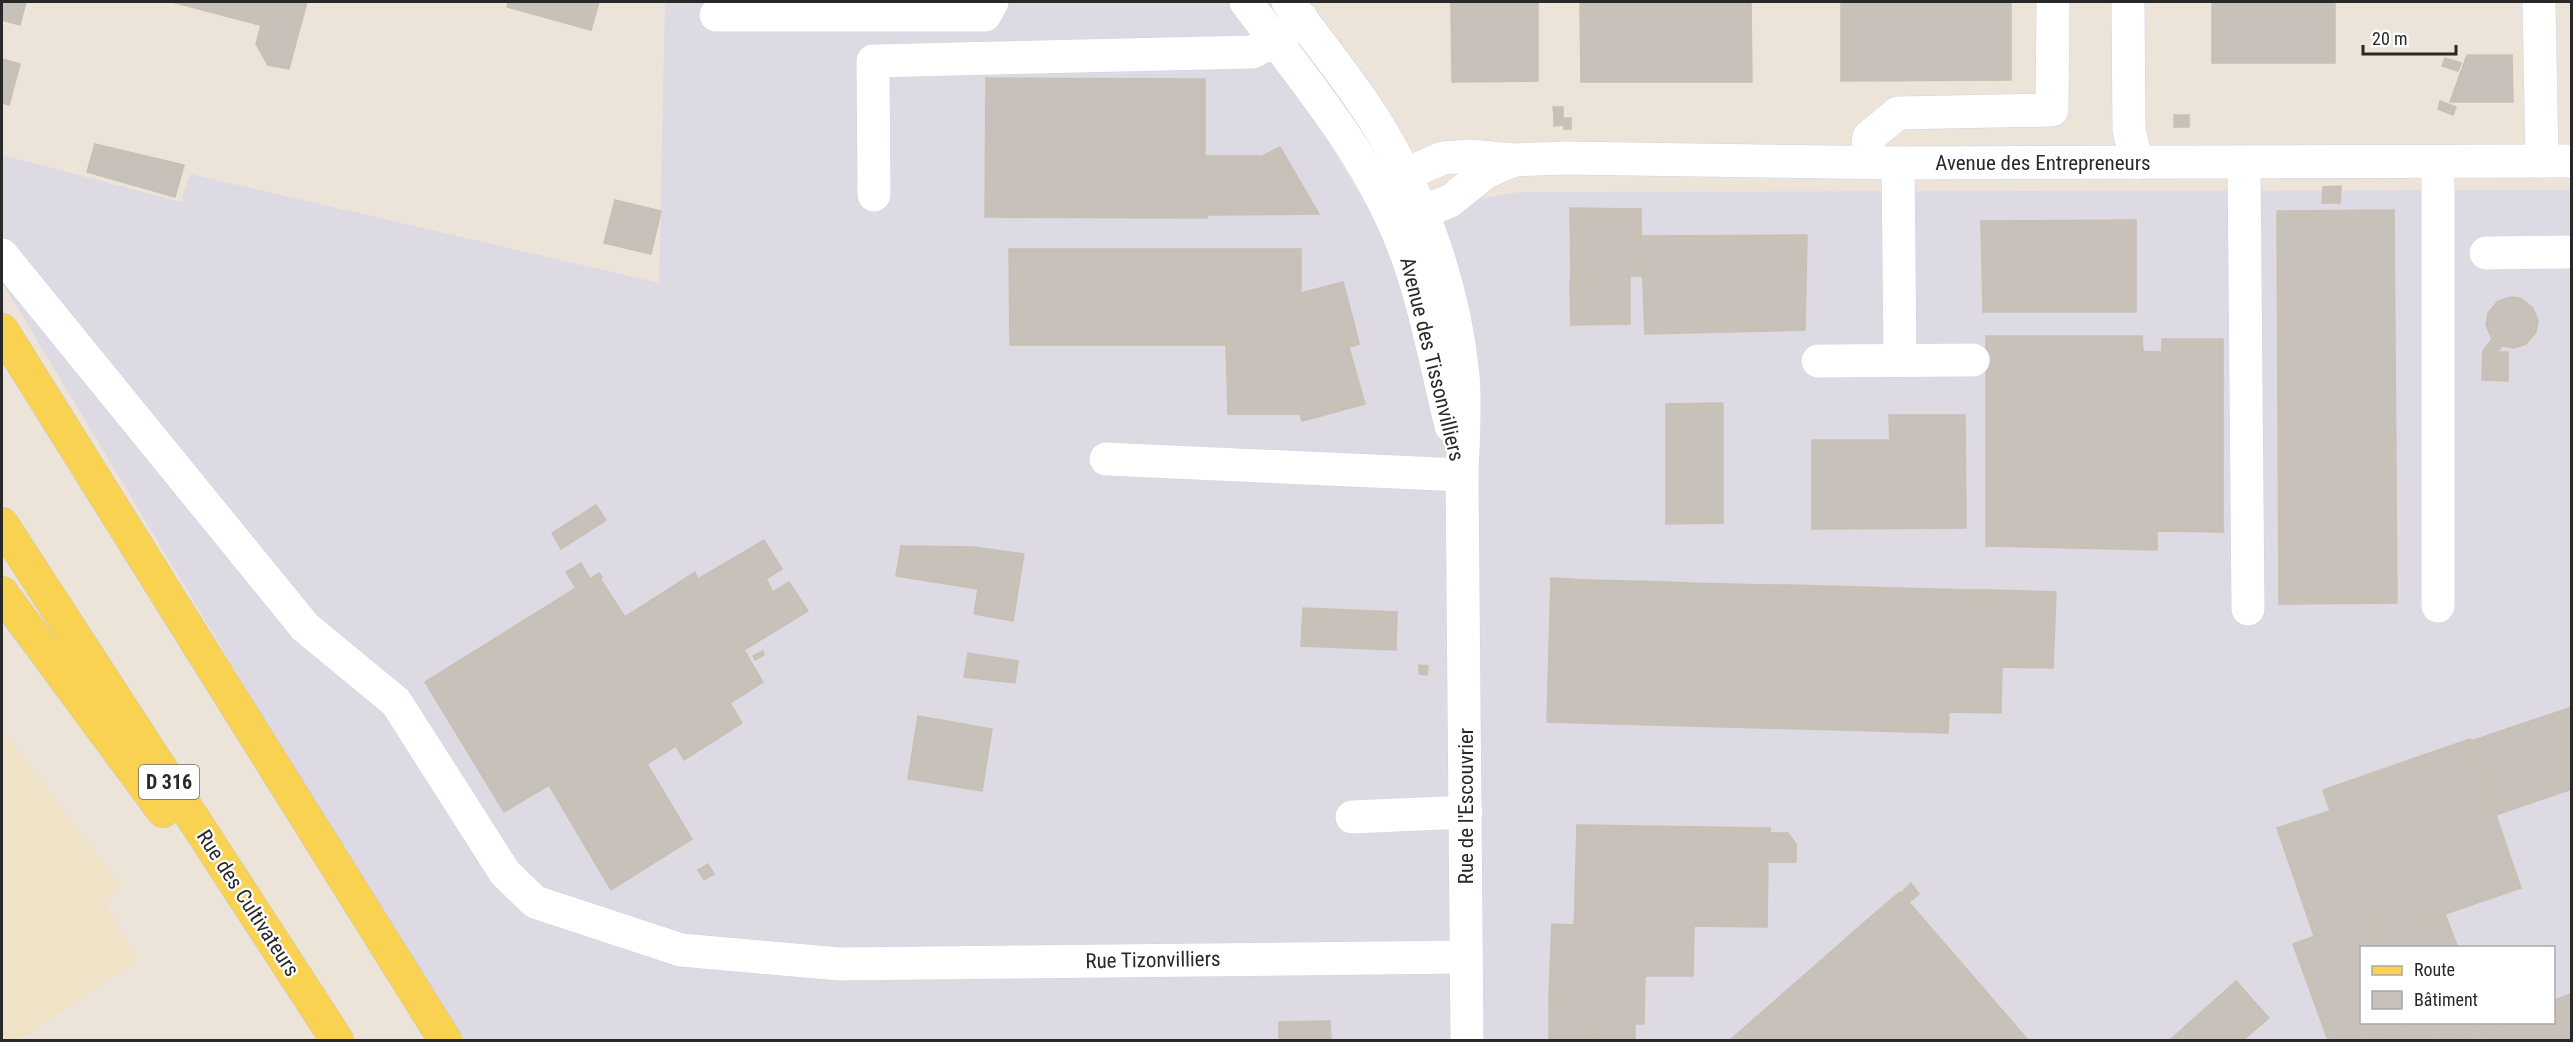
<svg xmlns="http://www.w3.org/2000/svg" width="2573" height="1042" font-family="'Roboto Condensed',sans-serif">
<rect width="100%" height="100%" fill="#ece4d9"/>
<path fill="#dddae4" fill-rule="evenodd" d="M665,2H1230L1301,96L1373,217L1519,192L2571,190V1040H457L2,282V155L181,202L190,174L659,283ZM2362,948H2554V1022H2362Z"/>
<polygon fill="#efe2c7" points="2,730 121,886 104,900 138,961 18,1040 2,1040"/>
<g fill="#c7c1b9" stroke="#c7c0b3" stroke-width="1.5">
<polygon points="2,2 26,2 20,25 2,20"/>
<polygon points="172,2 307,2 298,35"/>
<polygon points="508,2 599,2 591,30 507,7"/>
<polygon points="1451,2 1538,2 1538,81 1452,82"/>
<polygon points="1580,2 1751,2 1752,82 1581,82"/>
<polygon points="1841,2 2011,2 2011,80 1841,81"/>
<rect x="2212" y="2" width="123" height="61"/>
<polygon points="261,25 298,35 289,69 268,65 256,44"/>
<polygon points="2467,55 2512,55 2513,102 2450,102"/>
<polygon points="2445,58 2461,63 2458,71 2442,66"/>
<polygon points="2,59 20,64 9,105 2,103"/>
<polygon points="986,78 1205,79 1205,156 1262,156 1280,147 1319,214 1208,215 1207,218 985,217"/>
<polygon points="2440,101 2456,107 2453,115 2438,109"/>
<polygon points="1553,107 1563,107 1563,115 1554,116"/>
<polygon points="1563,115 1563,118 1571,118 1571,129 1564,129 1564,125 1554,126 1554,116"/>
<rect x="2174" y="115" width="15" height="12"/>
<polygon points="95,144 184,165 175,197 87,172"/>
<polygon points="2341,186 2340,203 2322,203 2323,187"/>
<polygon points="615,200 661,211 651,254 604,243"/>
<polygon points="1570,208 1641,209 1642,276 1571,276"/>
<polygon points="2394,210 2397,603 2279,604 2277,211"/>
<polygon points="2136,220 2136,312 1983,312 1981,221"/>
<polygon points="1807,235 1805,330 1645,334 1641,236"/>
<polygon points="1009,249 1301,249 1301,293 1343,282 1355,327 1344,330 1365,404 1302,421 1300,414 1228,414 1226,345 1010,345"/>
<polygon points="1630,275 1630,324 1571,325 1570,283 1591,283 1594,276"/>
<polygon points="1571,276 1594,276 1591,283 1570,283"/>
<polygon points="2511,297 2520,298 2533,308 2538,321 2536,332 2526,344 2514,348 2502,346 2497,352 2508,352 2508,381 2482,380 2483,351 2492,339 2486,325 2488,313 2498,301"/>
<polygon points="1355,327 1359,344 1349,347 1344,330"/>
<polygon points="1986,336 2142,336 2143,352 1986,349"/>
<polygon points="2162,339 2223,339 2223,532 2157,531 2157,550 1986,546 1986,349 2162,352"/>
<polygon points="1723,403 1723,523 1666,524 1666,404"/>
<polygon points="1889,415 1965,415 1966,528 1812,529 1812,440 1890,440"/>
<polygon points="596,505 606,520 561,549 552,533"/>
<polygon points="764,540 782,569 766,579 773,592 789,582 808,611 744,650 763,682 730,703 742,723 684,760 676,746 647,764 692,839 611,890 549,785 504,812 425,682 576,588 566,572 581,563 590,579 599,573 602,577 601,580 625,617 695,572 698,579"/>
<polygon points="901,546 974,547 1024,554 1013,621 974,614 978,589 896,576"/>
<polygon points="1551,578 1570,579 1570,585 1586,586 1586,580 1670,582 1670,588 1682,589 1687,583 1770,585 1770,591 1786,591 1789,585 1970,590 1970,597 1988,598 1992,590 2056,592 2053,668 2002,667 2001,713 1949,712 1948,733 1547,722"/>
<polygon points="1570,579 1586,580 1586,586 1570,585"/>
<polygon points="1670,582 1687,583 1682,589 1670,588"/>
<polygon points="1770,585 1789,585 1786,591 1770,591"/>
<polygon points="1970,590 1992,590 1988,598 1970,597"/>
<polygon points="1303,608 1397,612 1396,650 1301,646"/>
<polygon points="763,651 764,655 755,660 753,656"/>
<polygon points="968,653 1018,661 1015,683 964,677"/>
<polygon points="1419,665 1428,666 1427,675 1419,674"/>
<polygon points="2572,707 2572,789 2496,815 2471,741"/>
<polygon points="918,716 992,729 982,791 908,779"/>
<polygon points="2470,739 2521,888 2375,938 2367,917 2314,936 2277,828 2330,811 2323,790"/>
<polygon points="1577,825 1770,828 1770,833 1788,833 1796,844 1796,862 1768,862 1767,927 1694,926 1693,976 1645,976 1644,1024 1599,1024 1599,1040 1549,1040 1549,1007 1554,1006 1555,995 1549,995 1552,924 1574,925 1575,907 1582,907 1582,894 1575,894"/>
<polygon points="708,864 714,874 704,880 698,870"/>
<polygon points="1911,883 1919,894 1909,902 1902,892"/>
<polygon points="1900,892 2028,1040 1730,1040 1876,912"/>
<rect x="1575" y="894" width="7" height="13"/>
<polygon points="2445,914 2458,948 2362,948 2362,1022 2418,1022 2366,1040 2328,1040 2293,944 2367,917 2375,938"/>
<polygon points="2236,981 2269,1018 2243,1040 2170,1040"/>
<polygon points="2571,994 2572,1003 2554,1009 2554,1000"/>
<polygon points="1549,995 1555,995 1554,1006 1549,1007"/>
<polygon points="2572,1003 2572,1040 2462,1040 2514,1022 2554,1022 2554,1009"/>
<polygon points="1330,1021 1331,1040 1279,1040 1279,1022"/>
<polygon points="2418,1022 2487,1022 2487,1023 2436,1040 2366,1040"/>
<polygon points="2489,1022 2514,1022 2462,1040 2436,1040"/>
<polygon points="1599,1024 1635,1025 1635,1040 1599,1040"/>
</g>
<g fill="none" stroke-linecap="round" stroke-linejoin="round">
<defs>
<g id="minor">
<path d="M1246,2C1301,76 1362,147 1398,233C1424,294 1435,362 1451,426"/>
<path d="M1288,2C1317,40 1348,78 1374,119C1422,195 1454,285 1463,375C1466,408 1463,442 1462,475L1467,1040"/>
<polyline points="2128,2 2129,130 2137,163"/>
<polyline points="2539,2 2542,161"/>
<polyline points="716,15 985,15 992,2"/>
<polyline points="1866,162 1869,137 1898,113 2052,110 2053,2"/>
<polyline points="2438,162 2438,606"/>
<polyline points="1898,163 1900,360"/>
<polyline points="2244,163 2248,609"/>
<polyline points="1376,187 1443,158 1470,156 1514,160 1565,158 1898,163 2572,161"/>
<polyline points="874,195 873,61 1252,52 1275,41 1302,19"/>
<polyline points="1401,220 1450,201 1486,172 1514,160"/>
<polyline points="2486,253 2572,252"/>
<polyline points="2,255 305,627 396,702 505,873 535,902 681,950 839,964 1466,957"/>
<polyline points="1818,361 1973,360"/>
<polyline points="1106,459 1462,475"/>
<polyline points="1352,817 1466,812"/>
</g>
<g id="major">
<polyline points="2,330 445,1040"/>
<polyline points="2,524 337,1040"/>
<polyline points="2,593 163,811"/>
</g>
</defs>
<use href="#minor" stroke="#ced2e3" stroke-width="34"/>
<use href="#major" stroke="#c7c7c7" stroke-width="34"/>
<use href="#minor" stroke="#fff" stroke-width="33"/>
<use href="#major" stroke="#f9d251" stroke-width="33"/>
</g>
<g text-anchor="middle" stroke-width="4.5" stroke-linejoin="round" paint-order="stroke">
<rect fill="#fff" stroke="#696969" stroke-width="1.5" x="139" y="765" width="60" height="34" rx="4.5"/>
<g font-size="20" font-weight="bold" fill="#292929">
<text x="169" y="789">D 316</text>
</g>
<g font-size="21" fill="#292929" stroke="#fff">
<text x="2043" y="170">Avenue des Entrepreneurs</text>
<text transform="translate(1432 359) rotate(76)" y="7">Avenue des Tissonvilliers</text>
<text transform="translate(1466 806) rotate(-90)" y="7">Rue de l'Escouvrier</text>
<text transform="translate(248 903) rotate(57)" y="7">Rue des Cultivateurs</text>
<text transform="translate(1153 960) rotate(-1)" y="7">Rue Tizonvilliers</text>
</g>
</g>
<rect width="2573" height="1042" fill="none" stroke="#292929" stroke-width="6"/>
<rect x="2360" y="946" width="195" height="78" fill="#ffffff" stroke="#a9a9a9" stroke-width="1.5"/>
<rect x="2372" y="966" width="30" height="9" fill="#f9d251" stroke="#a9a9a9" stroke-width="1.5"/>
<text x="2414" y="976" font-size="18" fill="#292929">Route</text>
<rect x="2372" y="991" width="30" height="18" fill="#c7c1b9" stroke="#a9a9a9" stroke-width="1.5"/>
<text x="2414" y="1006" font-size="18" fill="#292929">Bâtiment</text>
<path d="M2363 45v9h93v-9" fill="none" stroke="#292929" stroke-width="3"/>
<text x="2372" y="45" font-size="18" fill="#292929" stroke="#ffffff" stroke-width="4.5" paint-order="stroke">20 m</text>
</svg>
